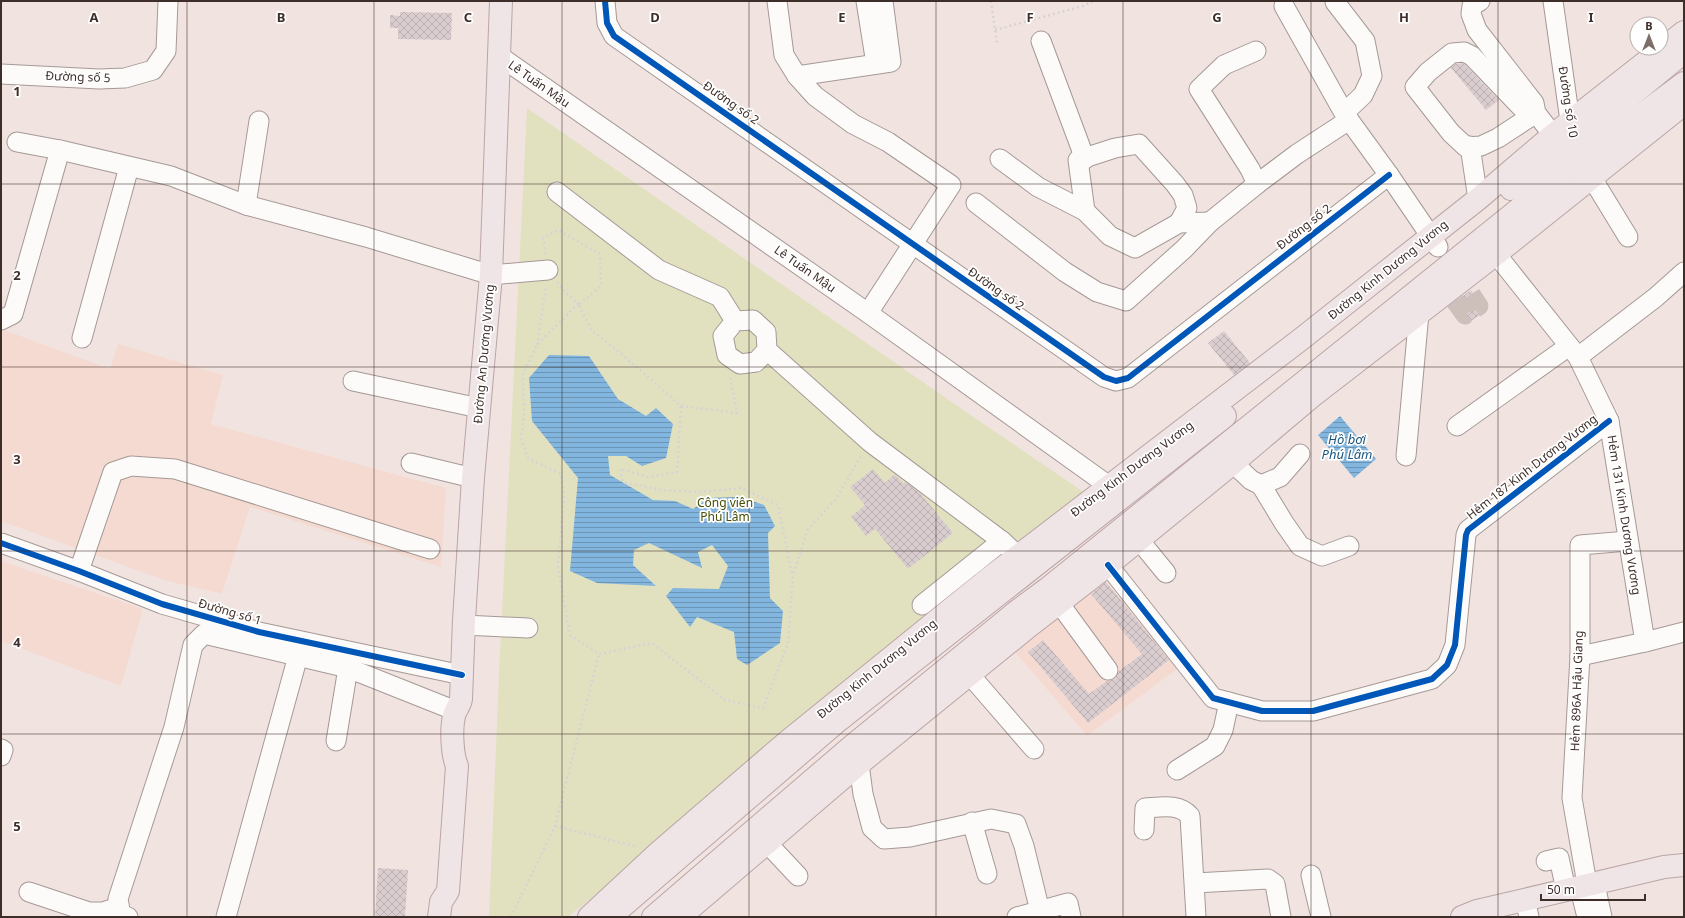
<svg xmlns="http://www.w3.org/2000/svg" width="1685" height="918" font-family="'Noto Sans',sans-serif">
<defs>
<pattern id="water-rules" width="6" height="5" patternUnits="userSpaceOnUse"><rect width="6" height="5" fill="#82b6df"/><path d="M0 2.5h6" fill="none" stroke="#6c94b5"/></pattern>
<pattern id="building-cross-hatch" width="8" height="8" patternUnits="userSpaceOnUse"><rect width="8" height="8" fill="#dacdd0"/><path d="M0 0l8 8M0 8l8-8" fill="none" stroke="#bcb0b3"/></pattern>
</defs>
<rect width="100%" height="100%" fill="#f1e4e0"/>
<g fill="#f5dad1">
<polygon points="1,329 110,369 118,344 223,375 211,424 446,488 441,567 250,507 222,594 164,580 1,521"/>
<polygon points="1,561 143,609 121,686 1,641"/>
<polygon points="1102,577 1180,667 1087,736 1014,651"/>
</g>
<polygon fill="#e1e1c0" points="527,108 972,416 1088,495 568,917 489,917 499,673"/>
<g fill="url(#water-rules)">
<polygon points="549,355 589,356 618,399 646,416 656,408 673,424 666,458 642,466 626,456 608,456 610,475 653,500 675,501 693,509 709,498 740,497 764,505 775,526 768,533 770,598 783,611 780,643 747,665 737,659 734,632 697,617 690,627 666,596 673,588 719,589 728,566 712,545 698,552 702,568 649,543 634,550 633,565 656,586 597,583 570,571 578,478 532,421 529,378"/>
<polygon points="1340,416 1376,459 1354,478 1318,435"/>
</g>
<g fill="url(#building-cross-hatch)">
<polygon points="400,12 452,13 451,40 398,39 398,28 390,28 390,15 400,16"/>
<polygon points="1462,63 1465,65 1499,100 1486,110 1451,68 1456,64"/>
<polygon points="1471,290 1486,311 1465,325 1451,305"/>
<polygon points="1224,331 1250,363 1234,375 1208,343"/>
<polygon points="873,469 885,483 895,474 903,484 905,482 920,493 953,533 908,569 875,529 866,536 851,517 865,505 850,487"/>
<polygon points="1106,582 1169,660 1088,723 1028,652 1043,640 1089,694 1107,681 1115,679 1118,672 1142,654 1091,594"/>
<polygon points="378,868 408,870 405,917 375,917"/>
</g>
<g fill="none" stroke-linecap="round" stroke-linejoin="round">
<polyline stroke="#cdc0bb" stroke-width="19" stroke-dasharray="19 10" stroke-linecap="butt" points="1455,301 1465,315 1479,306 1469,291"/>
<defs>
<g id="minor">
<polyline points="605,1 607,23 614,36 1104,377 1116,381 1128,378 1389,175"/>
<polyline points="777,1 784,55 797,76 815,96 853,124 888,142 951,185 868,313"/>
<polyline points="866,1 876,64"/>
<polyline points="1480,1 1472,6 1471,14 1477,30 1534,103 1536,113 1553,135"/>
<polyline points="1553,1 1572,135"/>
<polyline points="1335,2 1365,41 1372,76 1363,95 1344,113"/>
<polyline points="1284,6 1344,113 1389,175 1438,247"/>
<polyline points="1041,41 1085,159"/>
<polygon points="1464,52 1472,56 1522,108 1536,113 1498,138 1481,146 1466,147 1451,133 1415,87 1428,72 1452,53"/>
<polyline points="498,55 868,313 1109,486"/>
<polyline points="1,74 99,79 125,78 153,70 166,51 168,1"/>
<polyline points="797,76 891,62 883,1"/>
<polyline points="17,142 60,150 171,176 246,205 366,237 491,275 548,270"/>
<polyline points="1470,146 1478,199"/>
<polyline points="1000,159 1038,187 1085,211 1110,236 1135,248 1179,223 1210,222"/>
<polyline points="1584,165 1628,237"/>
<polyline points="1257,184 1297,154 1349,120"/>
<polyline points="557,192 659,270 720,297 735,321"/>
<polyline points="976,203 1065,272 1097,292 1126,301 1184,249 1210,222 1257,184 1250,169 1199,89 1224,65 1256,51"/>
<polyline points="246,205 259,121"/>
<polyline points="1085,211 1078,160 1115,148 1139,144 1175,184 1183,195 1187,208 1179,223"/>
<polyline points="1496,254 1578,357 1609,421 1645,642"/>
<polyline points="1,320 13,314 60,150"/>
<polyline points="82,338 129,167"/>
<polyline points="767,350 756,362 740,364 727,355 723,336 735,321 753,320 766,332 767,350 870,442 1002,541 1018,556"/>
<polyline points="1578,357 1656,297 1684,272"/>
<polyline points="353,381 479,408"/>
<polyline points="1457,426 1569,346"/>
<polyline points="1406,456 1419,313 1413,304"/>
<polyline points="411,463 473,478"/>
<polyline points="1233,463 1251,480 1261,485 1280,477 1300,454"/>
<polyline points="1261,485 1284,523 1300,546 1322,556 1349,546"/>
<polyline points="1139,540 1166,573"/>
<polyline points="1,543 79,571 162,604 259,632 462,675"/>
<polyline points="1108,565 1213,698 1262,711 1313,711 1432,679 1447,665 1455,645 1466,535 1468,530 1609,421"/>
<polyline points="79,571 113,472 131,466 175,469 430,549"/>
<polyline points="1059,603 1108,670"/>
<polyline points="922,605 1002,541"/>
<polyline points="464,625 528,628"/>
<polyline points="1580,656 1645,642 1684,632"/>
<polyline points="970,675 1034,749"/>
<polyline points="336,741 348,668"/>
<polyline points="1,749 3,750 1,756"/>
<polyline points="859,764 863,794 872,828 884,839 910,837 991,819 1016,824 1024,846 1040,911"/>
<polyline points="1177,770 1215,746 1223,730 1229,702"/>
<polyline points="972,822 987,874"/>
<path d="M1144,830L1145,808C1161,807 1179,803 1190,816L1196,917"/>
<polyline points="767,843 798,876"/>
<polyline points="1546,861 1559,858 1566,890"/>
<polyline points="1311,875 1321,917"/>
<polyline points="1195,883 1268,879 1275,884 1281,917"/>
<polyline points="1587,884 1572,798 1580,656 1580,545 1628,541"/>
<polyline points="1587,884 1597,894 1602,917"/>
<polyline points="29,892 89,912 103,912 118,907"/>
<polyline points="1527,908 1529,917"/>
<polyline points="128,917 121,915 118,899 174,727 193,645 204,634 348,668 446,707"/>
<polyline points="226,917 298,656"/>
<polyline points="1017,917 1068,903 1071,917"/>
<polyline points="1587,917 1582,897 1587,884"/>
</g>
<g id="major">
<polyline points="1511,189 1595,125 1684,52"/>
<path d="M439,917L441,902L448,891L457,766C452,755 451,729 454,716C455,710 460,706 461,699L464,620L473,478L491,275L501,1"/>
<polyline points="589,917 659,852 788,741 988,579 1300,340 1478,199 1553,135 1684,32"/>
<polyline points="610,917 839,720 1225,416"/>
<polyline points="653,917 852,746 1016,612 1047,589 1570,168 1684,83"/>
<polyline points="680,917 859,764 1028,627 1108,565 1233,463 1311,397 1496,254 1684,104"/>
<polyline points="1462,917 1477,911 1664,867 1684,865"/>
</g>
</defs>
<use href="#minor" stroke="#a59995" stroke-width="21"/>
<use href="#major" stroke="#bba4a5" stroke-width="24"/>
<g stroke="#d7d3d2" stroke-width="2.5" stroke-dasharray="2 3" stroke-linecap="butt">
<polyline points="991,1 997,44"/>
<polyline points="995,30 1083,6 1093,1"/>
<polyline points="546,254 543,238 558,230 600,254 601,286 582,302 578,304 592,331 618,351 681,406 737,413 730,376"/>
<polyline points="557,282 564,291 578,304 537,345 523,375 524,416 521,438 528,458 561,474 564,495 558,567 570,635 599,654 652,643 725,700 763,708 788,643 793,576 808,529 836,499 862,454"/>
<polyline points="537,345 546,285"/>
<polyline points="681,406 677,472 649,477 620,469 623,482 661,490 700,492 741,488 778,505 792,574"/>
<polyline points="555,826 638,847"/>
<polyline points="511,917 555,826 599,654"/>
</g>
<use href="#minor" stroke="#fdfbfa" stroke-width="19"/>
<use href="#major" stroke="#efe4e6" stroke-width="22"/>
<defs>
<g id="cycleway">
<polyline points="605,1 607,23 614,36 1104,377 1116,381 1128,378 1389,175"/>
<polyline points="1,543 79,571 162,604 259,632 462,675"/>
<polyline points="1108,565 1213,698 1262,711 1313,711 1432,679 1447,665 1455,645 1466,535 1468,530 1609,421"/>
</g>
</defs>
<use href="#cycleway" stroke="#fff" stroke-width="8"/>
<use href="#cycleway" stroke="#0057b8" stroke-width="6"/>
</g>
<path fill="none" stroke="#3e2e29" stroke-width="1" stroke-opacity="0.55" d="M187,1V917M374,1V917M562,1V917M749,1V917M936,1V917M1123,1V917M1311,1V917M1498,1V917M1,184H1684M1,367H1684M1,551H1684M1,734H1684"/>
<g text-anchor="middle" stroke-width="3.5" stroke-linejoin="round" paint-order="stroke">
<g font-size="12" fill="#3e2e29" stroke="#fff">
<text transform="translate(78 77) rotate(2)" y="4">Đường số 5</text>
<text transform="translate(539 84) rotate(35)" y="4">Lê Tuấn Mậu</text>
<text transform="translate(1568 102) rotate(81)" y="4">Đường số 10</text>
<text transform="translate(731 103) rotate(35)" y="4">Đường số 2</text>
<text transform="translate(1304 227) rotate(-38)" y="4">Đường số 2</text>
<text transform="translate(805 269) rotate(35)" y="4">Lê Tuấn Mậu</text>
<text transform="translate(1388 270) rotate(-39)" y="4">Đường Kinh Dương Vương</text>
<text transform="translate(996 289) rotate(35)" y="4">Đường số 2</text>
<text transform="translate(484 354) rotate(-85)" y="4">Đường An Dương Vương</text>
<text transform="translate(1532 467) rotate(-38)" y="4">Hẻm 187 Kinh Dương Vương</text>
<text transform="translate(1132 469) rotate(-37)" y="4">Đường Kinh Dương Vương</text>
<text transform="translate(1624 515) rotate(81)" y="4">Hẻm 131 Kinh Dương Vương</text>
<text transform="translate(230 612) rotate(16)" y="4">Đường số 1</text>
<text transform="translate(877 669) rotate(-39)" y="4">Đường Kinh Dương Vương</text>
<text transform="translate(1577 691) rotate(-88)" y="4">Hẻm 896A Hậu Giang</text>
</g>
<g font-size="12" fill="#454e05" stroke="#fff">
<text x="725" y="507">Công viên<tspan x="725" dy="14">Phú Lâm</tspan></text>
</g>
<g font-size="13" font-style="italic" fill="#1b557e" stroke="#fff">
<text x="1347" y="444">Hồ bơi<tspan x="1347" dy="15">Phú Lâm</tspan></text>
</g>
</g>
<g font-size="13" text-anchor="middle" font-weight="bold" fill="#3e2e29" stroke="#fff" stroke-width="3.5" stroke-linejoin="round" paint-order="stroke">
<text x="94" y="22">A</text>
<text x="281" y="22">B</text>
<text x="468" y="22">C</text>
<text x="655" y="22">D</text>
<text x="842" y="22">E</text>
<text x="1030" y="22">F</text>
<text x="1217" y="22">G</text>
<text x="1404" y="22">H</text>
<text x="1591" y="22">I</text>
<text x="17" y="96">1</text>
<text x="17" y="280">2</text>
<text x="17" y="464">3</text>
<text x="17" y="647">4</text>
<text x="17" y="831">5</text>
</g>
<rect width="1685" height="918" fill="none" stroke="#3e2e29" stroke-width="4"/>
<g transform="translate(1649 36)"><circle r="19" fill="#ffffff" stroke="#b2aba9"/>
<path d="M0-3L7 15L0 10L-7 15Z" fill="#7d6e69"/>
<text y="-6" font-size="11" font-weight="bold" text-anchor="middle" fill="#3e2e29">B</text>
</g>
<path d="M1541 894v6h104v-6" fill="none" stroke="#3e2e29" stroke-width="2"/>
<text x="1547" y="894" font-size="12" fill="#3e2e29" stroke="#ffffff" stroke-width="3" paint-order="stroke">50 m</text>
</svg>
